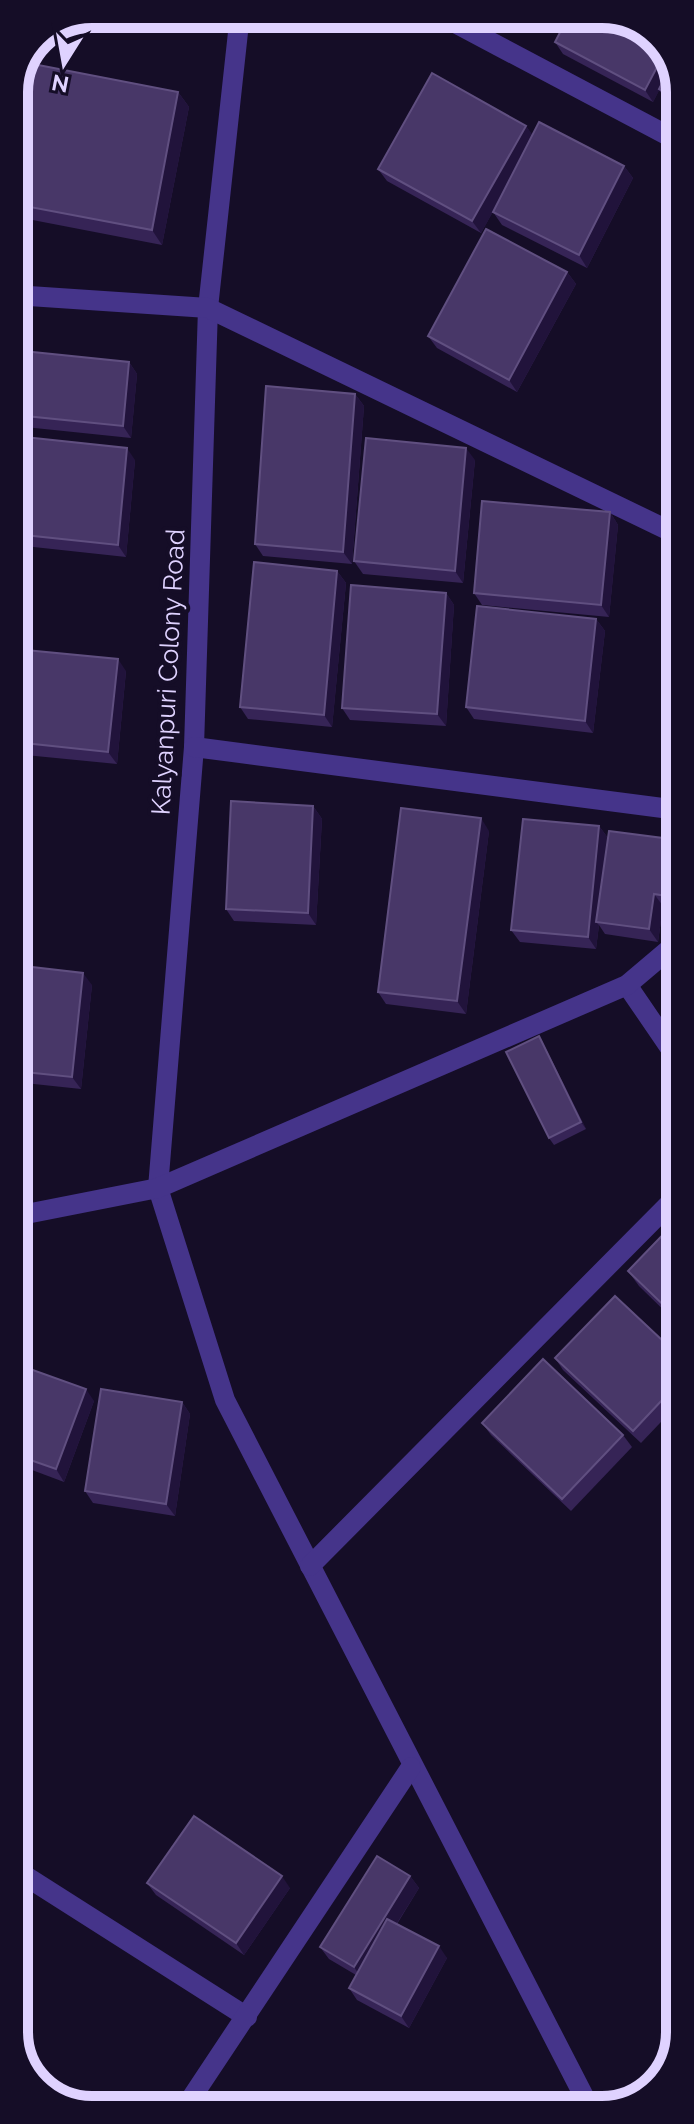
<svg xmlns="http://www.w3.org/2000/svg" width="694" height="2124" font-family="Raleway,sans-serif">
<rect width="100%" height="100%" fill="#150d27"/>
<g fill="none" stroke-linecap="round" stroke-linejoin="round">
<g stroke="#45348a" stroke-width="20">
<polyline points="240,14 208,308 194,747 158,1188 225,1400 590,2108"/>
<polyline points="438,14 678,141"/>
<polyline points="14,295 208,308 678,535"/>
<polyline points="194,747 678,810"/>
<polyline points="627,985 679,1061"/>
<polyline points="16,1216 158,1188 627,985 679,941"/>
<polyline points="310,1566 679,1194"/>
<polyline points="16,1870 247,2017"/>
<polyline points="184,2109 411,1767"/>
</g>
</g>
<g fill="#362456">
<polygon points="555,42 677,72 678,107 667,101 659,90 653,102 563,54"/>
<polygon points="178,92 189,107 162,245 17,217 14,214 14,160"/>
<polygon points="526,126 532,135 624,166 633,178 587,268 502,225 493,212 502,195 481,233 387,181 378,169"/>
<polygon points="567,272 576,284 517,392 437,348 428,336"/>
<polygon points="129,362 137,374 131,438 25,427 16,415"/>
<polygon points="355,394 364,406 352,564 263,556 255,544"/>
<polygon points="15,436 135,460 126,557 15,545"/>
<polygon points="475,460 463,583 363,574 354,561"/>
<polygon points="610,512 618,525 609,617 482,605 474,593"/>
<polygon points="337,571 346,583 332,727 248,719 240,707"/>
<polygon points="446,593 454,605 446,726 350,720 342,708"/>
<polygon points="596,619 605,631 593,733 474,719 466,707"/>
<polygon points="15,649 126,671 117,764 15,754"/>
<polygon points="313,806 322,819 316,925 234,921 226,909"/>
<polygon points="599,826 608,838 678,840 679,909 663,906 658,942 605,934 599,925 596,949 520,942 511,930"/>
<polygon points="489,831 466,1014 386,1004 378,992"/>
<polygon points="15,965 92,985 81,1089 15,1082"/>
<polygon points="539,1036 543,1043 586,1129 554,1145 549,1138"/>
<polygon points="679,1218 679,1325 639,1286 628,1271"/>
<polygon points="679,1356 679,1403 641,1443 563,1370 555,1358"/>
<polygon points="16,1364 94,1401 64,1482 16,1464"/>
<polygon points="182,1402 190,1414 175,1516 93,1503 85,1491"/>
<polygon points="482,1423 623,1435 632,1447 571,1511 491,1435"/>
<polygon points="410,1876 419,1888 397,1924 447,1958 409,2028 357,2000 349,1988 356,1975 329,1959 320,1947"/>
<polygon points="147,1883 290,1888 244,1955 156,1895"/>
</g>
<g fill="#21133b">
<polygon points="36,39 32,58 29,54"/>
<polygon points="665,52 673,65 653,102 645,90"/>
<polygon points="178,92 189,107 162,245 152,230"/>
<polygon points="526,126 535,138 481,233 472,221"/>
<polygon points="624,166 633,178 587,268 579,255"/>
<polygon points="567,272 576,284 517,392 509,380"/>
<polygon points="129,362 137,374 131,438 123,426"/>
<polygon points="355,394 364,406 352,564 343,552"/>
<polygon points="127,448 135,460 126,557 118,545"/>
<polygon points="466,448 475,460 463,583 455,571"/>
<polygon points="610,512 618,525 609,617 601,605"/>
<polygon points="337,571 346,583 332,727 324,715"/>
<polygon points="446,593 454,605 446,726 437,714"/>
<polygon points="596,619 605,631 593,733 585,721"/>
<polygon points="118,659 126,671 117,764 108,752"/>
<polygon points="313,806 322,819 316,925 308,913"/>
<polygon points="481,818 489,831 466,1014 457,1001"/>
<polygon points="599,826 608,838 596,922 599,925 596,949 588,937"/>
<polygon points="654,894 663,906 658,942 649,929"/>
<polygon points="83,973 92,985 81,1089 72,1077"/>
<polygon points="539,1036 543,1043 586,1129 581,1122"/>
<polygon points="86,1389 94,1401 64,1482 56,1469"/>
<polygon points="182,1402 190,1414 175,1516 166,1504"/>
<polygon points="282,1876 290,1888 244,1955 236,1943"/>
<polygon points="410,1876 419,1888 362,1979 354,1967"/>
<polygon points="439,1946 447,1958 409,2028 401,2016"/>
</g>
<g fill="#483768" stroke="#604f80" stroke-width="2">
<polygon points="569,15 612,15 653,33 665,52 645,90 555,42"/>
<polygon points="33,64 178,92 152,230 14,204 14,160"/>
<polygon points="672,64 677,72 678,99 659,89"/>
<polygon points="432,73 526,126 472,221 378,169"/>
<polygon points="539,122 624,166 579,255 493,212"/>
<polygon points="486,229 567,272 509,380 428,336"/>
<polygon points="23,351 129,362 123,426 16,415"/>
<polygon points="266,386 355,394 343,552 255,544"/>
<polygon points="15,436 127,448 118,545 15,534"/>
<polygon points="366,438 466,448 455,571 354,561"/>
<polygon points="482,501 610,512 601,605 474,593"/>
<polygon points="254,562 337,571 324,715 240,707"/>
<polygon points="351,585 446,593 437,714 342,708"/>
<polygon points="477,606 596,619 585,721 466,707"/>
<polygon points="15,649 118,659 108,752 15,742"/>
<polygon points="231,801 313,806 308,913 226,909"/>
<polygon points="401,808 481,818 457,1001 378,992"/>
<polygon points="523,819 599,826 588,937 511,930"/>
<polygon points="609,831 678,840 679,898 654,894 649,929 596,922"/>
<polygon points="15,965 83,973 72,1077 15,1071"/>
<polygon points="539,1036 581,1122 549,1138 506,1052"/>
<polygon points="679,1218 679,1320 628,1271"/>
<polygon points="615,1296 679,1356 679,1382 633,1431 555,1358"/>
<polygon points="543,1359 623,1435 562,1499 482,1423"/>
<polygon points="16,1364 86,1389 56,1469 16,1455"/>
<polygon points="101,1389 182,1402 166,1504 85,1491"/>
<polygon points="194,1816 282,1876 236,1943 147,1883"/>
<polygon points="377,1856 410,1876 354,1967 320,1947"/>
<polygon points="387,1919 439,1946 401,2016 349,1988"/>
</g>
<g text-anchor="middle" stroke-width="8" stroke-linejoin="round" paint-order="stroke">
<g font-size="26" fill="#dfd2ff" stroke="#150d27">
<text transform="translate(168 672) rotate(-87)" y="9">Kalyanpuri Colony Road</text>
</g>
</g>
<path d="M0 0H694V2124H0ZM92 28H602A64 64 0 0 1 666 92V2032A64 64 0 0 1 602 2096H92A64 64 0 0 1 28 2032V92A64 64 0 0 1 92 28Z" fill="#150d27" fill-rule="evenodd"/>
<path fill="none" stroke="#dfd2ff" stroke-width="10" d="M92 28H602A64 64 0 0 1 666 92V2032A64 64 0 0 1 602 2096H92A64 64 0 0 1 28 2032V92A64 64 0 0 1 92 28Z"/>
<g transform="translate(64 64) rotate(191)" stroke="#150d27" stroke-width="6" paint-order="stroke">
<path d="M0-6L14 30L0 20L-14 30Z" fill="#dfd2ff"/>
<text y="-12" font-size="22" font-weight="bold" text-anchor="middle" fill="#dfd2ff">N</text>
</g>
</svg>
